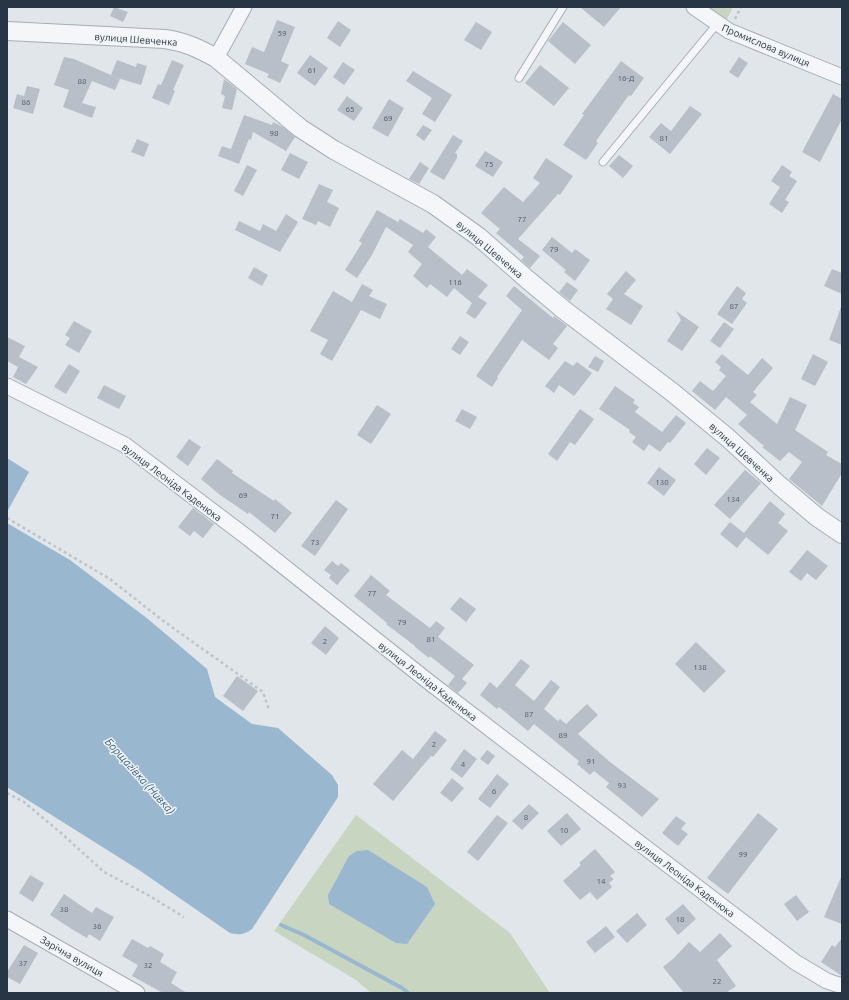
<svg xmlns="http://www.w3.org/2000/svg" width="849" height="1000" font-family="Ubuntu,sans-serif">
<rect width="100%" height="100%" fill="#e1e6eb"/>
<g fill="#c8d6c1">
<polygon points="703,7 733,7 725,23"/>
<polygon points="356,815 510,933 550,993 371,993 356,980 274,931"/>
</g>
<g fill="#99b7ce">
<polygon points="7,458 29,472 7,512"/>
<path d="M7,523L70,560L148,619L207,669L215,697L252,724L278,728L332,775L338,785V797L252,929C244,935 239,935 230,933L139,870L7,787Z"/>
<polygon points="368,850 427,887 435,904 407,944 396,943 329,904 328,895 349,856 357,851"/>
</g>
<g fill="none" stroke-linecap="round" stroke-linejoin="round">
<polyline stroke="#99b7ce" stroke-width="4" points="281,925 304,935 402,988 408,993"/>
</g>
<g fill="#b8bfc9">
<polygon points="114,7 128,12 123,22 110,16"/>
<polygon points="580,7 621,7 604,27"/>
<polygon points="277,20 295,27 281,61 289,65 280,83 267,77 269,74 245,64 252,47 264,52"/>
<polygon points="338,21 351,30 340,47 327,38"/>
<polygon points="476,22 492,32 481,50 464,40"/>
<polygon points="563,22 591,45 575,64 548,41"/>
<polygon points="310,55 328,68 315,86 297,73"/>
<polygon points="64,57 74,59 111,75 117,60 136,67 137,63 147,66 141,85 114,77 120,79 115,90 92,81 82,103 96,107 92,118 63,107 69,90 54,85"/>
<polygon points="739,57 748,63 738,78 729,72"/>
<polygon points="172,60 184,65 173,90 175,91 169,105 152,98 158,84 161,85"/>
<polygon points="621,61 644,78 631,96 629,95 596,141 598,143 586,160 563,145 584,115 582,114"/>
<polygon points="343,62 355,70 344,85 333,77"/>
<polygon points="540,65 569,88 554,106 525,83"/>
<polygon points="413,71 452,95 435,122 422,114 432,98 406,81"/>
<polygon points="224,79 237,89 232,110 222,108 225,96 221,94"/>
<polygon points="27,86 40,89 33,114 13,108 17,94 24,96"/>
<polygon points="833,94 842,99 842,119 820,162 802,152"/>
<polygon points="347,96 363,108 354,121 337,110"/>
<polygon points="389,99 404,108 388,137 372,128"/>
<polygon points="690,106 702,114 670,154 649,137 661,123 671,131"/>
<polygon points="244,115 272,125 273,122 283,127 295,137 286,151 253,132 251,140 249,139 239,164 218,156 222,146 231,149"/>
<polygon points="423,125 432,130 424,141 416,135"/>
<polygon points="453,135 463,141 455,153 457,154 457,158 444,180 430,172"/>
<polygon points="137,139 149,144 144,157 131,152"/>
<polygon points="485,151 503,162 493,177 475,166"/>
<polygon points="290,153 308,162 299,179 281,170"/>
<polygon points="619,155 633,166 623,178 609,166"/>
<polygon points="546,158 573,176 560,195 558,194 518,239 540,256 530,268 521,260 524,257 496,233 500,229 481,213 504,187 523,202 540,183 533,178"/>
<polygon points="420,162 429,168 419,184 409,179"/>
<polygon points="247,165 257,170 243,196 234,191"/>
<polygon points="782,165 792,172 789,176 797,181 785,200 789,202 782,213 769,204 780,187 771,181"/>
<polygon points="319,184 333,190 327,202 339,208 330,227 318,221 316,225 302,219"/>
<polygon points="377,210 398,222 400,219 423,233 426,229 436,237 428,247 462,275 467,269 488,285 478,297 487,303 475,319 466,313 472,303 454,288 447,297 430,284 427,288 413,276 422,264 408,252 413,245 386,227 372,255 357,278 345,270 362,243 359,241"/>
<polygon points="286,214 298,222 280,252 235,230 239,221 260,231 263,224 276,231"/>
<polygon points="552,237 572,253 575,249 590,260 575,281 564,272 566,270 542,250"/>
<polygon points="254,267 268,275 262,286 248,278"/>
<polygon points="832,269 842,273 842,294 824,286"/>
<polygon points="626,271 636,280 624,294 643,306 631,325 606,309 613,299 607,294"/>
<polygon points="567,282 578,290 570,301 559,292"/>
<polygon points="362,284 373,290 369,296 387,304 380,319 361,310 332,361 320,354 328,340 310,331 333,291 352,302"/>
<polygon points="514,286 553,318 554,316 567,326 553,344 558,348 549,360 522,340 497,377 498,378 492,387 476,376 522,310 506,296"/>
<polygon points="737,286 746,293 742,299 747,303 732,324 717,314"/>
<polygon points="841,307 842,308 842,345 829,340"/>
<polygon points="676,311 699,327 682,351 667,341 681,320"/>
<polygon points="74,321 92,331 79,353 65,345 70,338 65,335"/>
<polygon points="724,322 734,329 720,348 710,341"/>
<polygon points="460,336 469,342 460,355 451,349"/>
<polygon points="7,337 25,346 19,357 38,367 26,384 13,377 18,367 7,361"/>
<polygon points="722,354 748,375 762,358 773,368 753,392 757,395 750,402 777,424 790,397 807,405 795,430 828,452 826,455 842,464 842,473 822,506 789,479 802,462 789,452 780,461 762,447 764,446 738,424 747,415 726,397 715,410 692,391 700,381 713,391 726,376 719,370 721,367 715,362"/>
<polygon points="813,354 828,362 815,386 801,379"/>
<polygon points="595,356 604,361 598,372 588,367"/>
<polygon points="565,361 573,366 577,362 592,373 574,396 559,385 554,393 545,386"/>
<polygon points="69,364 80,371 66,394 54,387"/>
<polygon points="104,385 126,396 119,409 97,398"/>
<polygon points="615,386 635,400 633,403 639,407 635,412 662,432 676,415 686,423 670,443 668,442 660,452 649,444 644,451 632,442 636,437 629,432 630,430 599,409"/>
<polygon points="377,405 391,414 371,444 357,435"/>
<polygon points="462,409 477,417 470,429 455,421"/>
<polygon points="580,409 594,419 575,445 570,442 557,461 548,454"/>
<polygon points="189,439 201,447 188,466 176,457"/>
<polygon points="707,448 720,458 706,475 694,464"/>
<polygon points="217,459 233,471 232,473 274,501 275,499 292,513 275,533 249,512 248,514 220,495 201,479"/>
<polygon points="659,467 676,480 664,496 647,483"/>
<polygon points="745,470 761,483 730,519 714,505"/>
<polygon points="336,500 348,509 315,556 301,546"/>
<polygon points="770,501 785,514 778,523 788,531 768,555 746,537 737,548 720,534 730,522 744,533"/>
<polygon points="193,508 214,524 203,538 194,531 190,536 178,527"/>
<polygon points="807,550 828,566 816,580 807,573 801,581 789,572"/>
<polygon points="332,561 338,566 341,563 350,570 337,585 329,578 331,575 324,570"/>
<polygon points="371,575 390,591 386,595 430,628 436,621 445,628 438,637 474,665 462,679 467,683 458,693 448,685 455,676 430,656 429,658 415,647 415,646 386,624 387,623 354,596"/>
<polygon points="460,597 476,609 466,622 450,609"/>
<polygon points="325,626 339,638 326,655 311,643"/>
<polygon points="696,642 726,671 704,693 675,664"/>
<polygon points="521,659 530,666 515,685 534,701 551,680 560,687 544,709 558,721 560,719 566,724 587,704 598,715 578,734 610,762 659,799 642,817 606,787 609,783 594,771 590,775 577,764 579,761 534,724 528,731 499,707 497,709 480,695 490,682 497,688"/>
<polygon points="237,676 258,691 243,711 223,696"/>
<polygon points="435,731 447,740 433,757 431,756 393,801 373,784 402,750 413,759"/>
<polygon points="464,749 477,759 462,778 450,769"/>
<polygon points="487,750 495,756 488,765 480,759"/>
<polygon points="497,774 509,784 490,808 478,799"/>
<polygon points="452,778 464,788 452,802 440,793"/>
<polygon points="529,804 539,813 522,830 512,821"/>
<polygon points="567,813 581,829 561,846 547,831"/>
<polygon points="758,813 778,829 728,894 707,878"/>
<polygon points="497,815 508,823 478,861 467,852"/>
<polygon points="676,816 686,823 681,829 688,834 678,846 662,833"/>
<polygon points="595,849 615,872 610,876 614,879 609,883 612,887 597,900 590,892 580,900 563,881 581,865 579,863"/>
<polygon points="30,875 44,883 33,902 19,893"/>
<polygon points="842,875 842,924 824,917"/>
<polygon points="64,894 92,913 96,907 114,917 100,941 89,934 87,938 70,928 50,915"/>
<polygon points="796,895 809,912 797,921 784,904"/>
<polygon points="683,904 696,919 678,935 665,919"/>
<polygon points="637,913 647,925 627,943 616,931"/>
<polygon points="606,926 615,937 595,953 586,942"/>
<polygon points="720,933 732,946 717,960 736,986 726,993 684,993 663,967 674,958 689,942 700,952"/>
<polygon points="842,938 842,976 821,962 832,945 835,947"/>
<polygon points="132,939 148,948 150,946 164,954 160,962 177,972 171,983 187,993 163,993 132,976 138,965 122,956"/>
<polygon points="24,945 38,953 20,984 7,977 7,972"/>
</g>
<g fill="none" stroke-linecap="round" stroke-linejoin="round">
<defs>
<g id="service">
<polyline points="519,78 563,7"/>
<polyline points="603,162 717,24"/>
</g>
<g id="minor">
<polyline points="694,7 729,31 842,77"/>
<polyline points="216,58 244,7"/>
<polyline points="7,386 125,445 248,538 429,682 795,962 827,981 842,986"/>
<polyline points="7,919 137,993"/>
</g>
<path id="tertiary" d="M7,31L165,39C185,42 198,48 216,58L300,128L334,150L433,204L479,237L528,280L564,310L672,392L728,438L779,485L817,517L842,534"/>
</defs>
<use href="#service" stroke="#a6adb6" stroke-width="9"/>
<use href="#minor" stroke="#a6adb6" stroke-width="17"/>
<use href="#tertiary" stroke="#a6adb6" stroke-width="20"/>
<g stroke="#bfc4ca" stroke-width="2.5" stroke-dasharray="3 3" stroke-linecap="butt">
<polyline points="735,19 741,7"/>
<polyline points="7,518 110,579 162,620 263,692 269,710"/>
<polyline points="7,793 24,802 61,833 104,872 148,895 184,917"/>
</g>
<use href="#service" stroke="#f4f6f9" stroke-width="7"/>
<use href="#minor" stroke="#f4f6f9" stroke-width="15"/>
<use href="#tertiary" stroke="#f4f6f9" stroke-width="18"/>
</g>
<g text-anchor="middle" stroke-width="3" stroke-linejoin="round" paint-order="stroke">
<g font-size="8" fill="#4c5865">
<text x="282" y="36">59</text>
<text x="312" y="73">61</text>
<text x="626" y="81">16-Д</text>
<text x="82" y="84">88</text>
<text x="26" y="105">86</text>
<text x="350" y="112">65</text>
<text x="388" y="121">69</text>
<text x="274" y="136">98</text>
<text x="664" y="141">81</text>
<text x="489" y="167">75</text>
<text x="522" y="222">77</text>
<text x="554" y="252">79</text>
<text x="455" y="285">116</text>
<text x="734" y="309">87</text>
<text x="662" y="485">130</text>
<text x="243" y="498">69</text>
<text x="733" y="502">134</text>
<text x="275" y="519">71</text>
<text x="315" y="545">73</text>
<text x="372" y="596">77</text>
<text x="402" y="625">79</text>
<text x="431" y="642">81</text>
<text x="325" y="644">2</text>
<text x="700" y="670">138</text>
<text x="529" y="717">87</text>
<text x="563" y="738">89</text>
<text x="434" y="747">2</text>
<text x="591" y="764">91</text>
<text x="463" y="767">4</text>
<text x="622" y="788">93</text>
<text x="494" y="794">6</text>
<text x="526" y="820">8</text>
<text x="564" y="833">10</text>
<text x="743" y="857">99</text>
<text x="601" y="884">14</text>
<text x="64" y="912">38</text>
<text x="680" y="922">18</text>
<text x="97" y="929">36</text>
<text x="23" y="966">37</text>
<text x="148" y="968">32</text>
<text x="717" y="984">22</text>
</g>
<g font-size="10" fill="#283544" stroke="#f1f5f8">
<text transform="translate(136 39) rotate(4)" y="4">вулиця Шевченка</text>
<text transform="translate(766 45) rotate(23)" y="4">Промислова вулиця</text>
<text transform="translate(490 249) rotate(40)" y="4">вулиця Шевченка</text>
<text transform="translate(742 452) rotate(42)" y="4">вулиця Шевченка</text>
<text transform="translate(172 482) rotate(37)" y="4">вулиця Леоніда Каденюка</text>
<text transform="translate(428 681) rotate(38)" y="4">вулиця Леоніда Каденюка</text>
<text transform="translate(685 878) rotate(37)" y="4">вулиця Леоніда Каденюка</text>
<text transform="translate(72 956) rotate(30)" y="4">Зарічна вулиця</text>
</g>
<g font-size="11" font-style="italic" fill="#2e587c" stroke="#f1f5f8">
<text transform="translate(140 776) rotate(48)" y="4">Борщагівка (Нивка)</text>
</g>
</g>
<rect width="849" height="1000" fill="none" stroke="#283544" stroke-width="16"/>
</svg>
